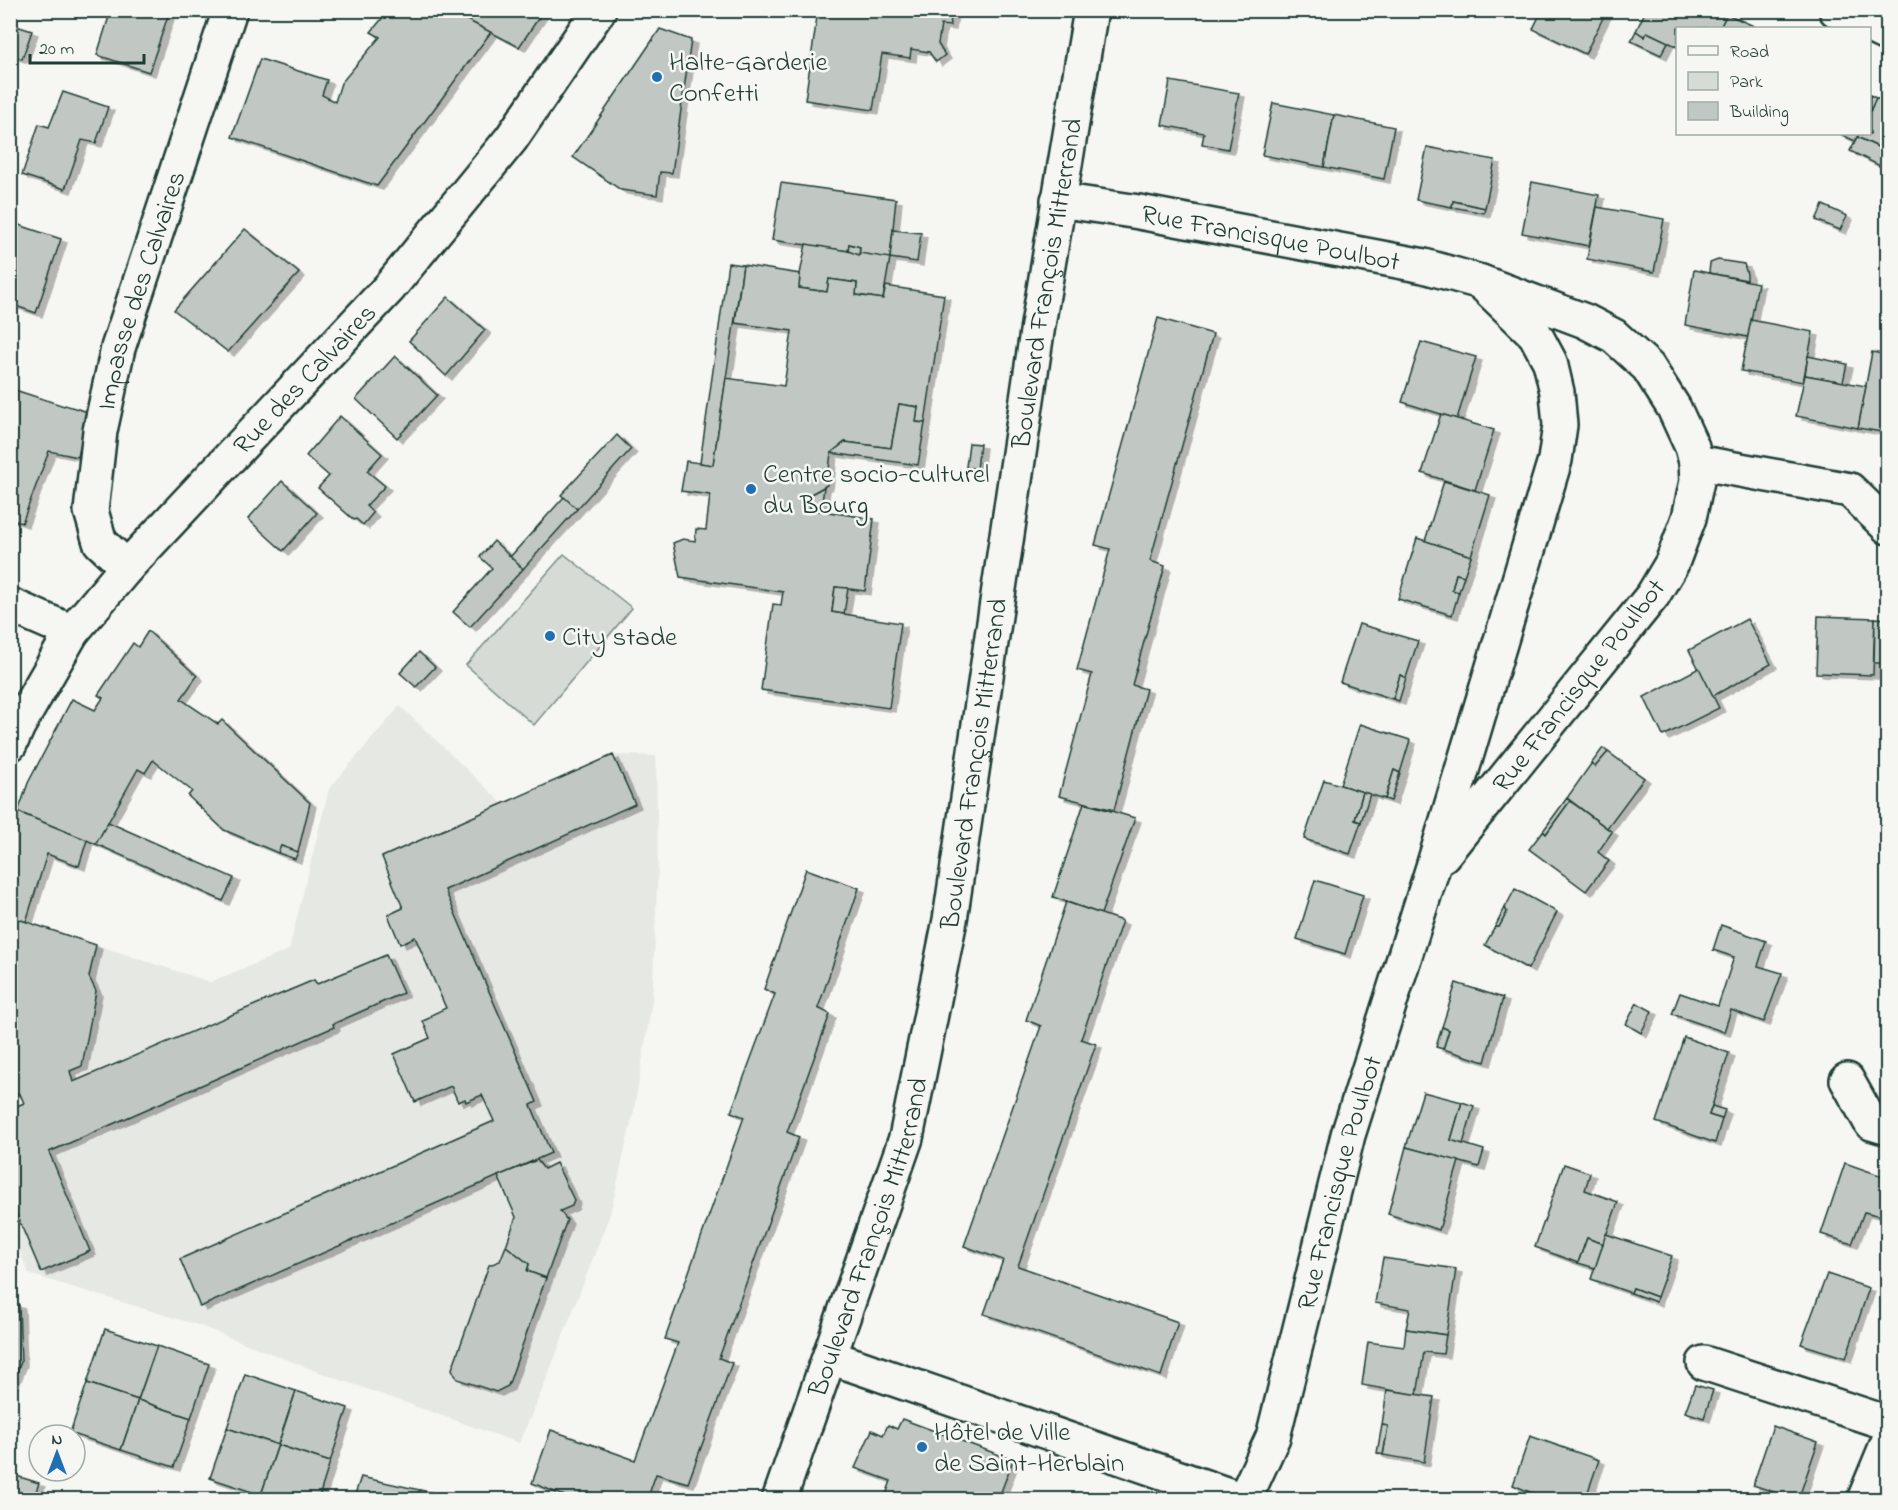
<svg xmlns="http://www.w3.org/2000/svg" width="1898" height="1510" font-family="'Indie Flower',sans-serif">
<defs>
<filter id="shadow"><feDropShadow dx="6" dy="4" stdDeviation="0" flood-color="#0004"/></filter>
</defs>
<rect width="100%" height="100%" fill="#f6f6f2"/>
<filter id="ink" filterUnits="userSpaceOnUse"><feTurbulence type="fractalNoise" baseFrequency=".0167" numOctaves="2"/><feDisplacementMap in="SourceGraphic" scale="12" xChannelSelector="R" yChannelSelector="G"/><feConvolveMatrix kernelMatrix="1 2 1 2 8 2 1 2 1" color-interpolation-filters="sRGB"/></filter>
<g filter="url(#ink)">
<polygon fill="#e6e8e4" points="400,706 503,804 613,755 656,756 658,864 652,1001 634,1110 610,1214 543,1388 519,1443 316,1371 198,1325 29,1274 11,1229 10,917 210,982 289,950 329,789"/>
<polygon fill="#d6dbd6" stroke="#7a8c85" stroke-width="1.5" points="564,554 632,608 534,725 466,665"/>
<g fill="#c1c8c3" stroke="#1f3d34" stroke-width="1.5" filter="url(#shadow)">
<polygon points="111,10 170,10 149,72 97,55"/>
<polygon points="389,10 448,10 491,32 377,186 232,137 260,59 327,80 322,95 335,102 341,83 380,37 371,32"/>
<polygon points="448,10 544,10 519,47"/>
<polygon points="818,10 952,10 950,26 941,25 938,44 945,55 936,62 929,52 911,49 910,58 882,54 873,110 805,100"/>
<polygon points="1542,10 1604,10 1606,12 1585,54 1533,29"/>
<polygon points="1646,10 1721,10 1727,14 1720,28 1678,28 1678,47 1647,32 1645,37 1636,31"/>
<polygon points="1727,14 1758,28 1720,28"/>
<polygon points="10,24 32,31 22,59 10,55"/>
<polygon points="660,29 691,40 672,173 660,172 657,195 621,190 573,157"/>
<polygon points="1636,31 1645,37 1647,32 1668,42 1661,55 1631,41"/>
<polygon points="1170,81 1239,93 1228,149 1202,144 1204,133 1162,125"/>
<polygon points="63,92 108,107 96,143 82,140 65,189 22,175 39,124 49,127"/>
<polygon points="1870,95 1876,98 1870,112"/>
<polygon points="1876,98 1888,104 1888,152 1857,137 1859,134 1870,134 1870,112"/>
<polygon points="1273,103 1334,115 1324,167 1262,155"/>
<polygon points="1334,115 1394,127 1384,179 1324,167"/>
<polygon points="1840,134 1859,134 1855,141"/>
<polygon points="1857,137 1888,152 1888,170 1850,151"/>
<polygon points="1427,147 1495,160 1485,208 1453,201 1452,207 1416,200"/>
<polygon points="1532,182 1599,195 1589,246 1522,233"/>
<polygon points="781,183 896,199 890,258 859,255 860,247 849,244 848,251 772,240"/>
<polygon points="1453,201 1485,208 1484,213 1452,207"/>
<polygon points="1823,205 1847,216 1840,230 1816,220"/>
<polygon points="1597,207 1664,219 1654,272 1587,259"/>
<polygon points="10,222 61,239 36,313 10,304"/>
<polygon points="245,229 299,273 228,352 174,310"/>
<polygon points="893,230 921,233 917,262 890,258"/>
<polygon points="806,244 890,258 883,299 856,295 857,283 829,279 827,292 799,288 800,274"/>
<polygon points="849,244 860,247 859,255 848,251"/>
<polygon points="1718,260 1744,264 1747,274 1747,280 1709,273 1710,263"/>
<polygon points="728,263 743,265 713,465 700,463"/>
<polygon points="743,265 800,274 799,288 827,292 829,279 857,283 856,295 883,299 886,286 944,295 925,423 916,422 918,407 899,404 891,448 845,442 831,453 827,485 811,494 810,509 874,519 865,591 835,587 832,612 901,623 889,708 761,690 773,604 781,605 783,592 680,577 673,543 683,539 695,541 696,529 706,530 710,495 681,491 686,461 713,465 726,378 784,386 792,331 735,323"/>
<polygon points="1694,270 1758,283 1748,337 1685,325"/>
<polygon points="448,297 485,330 446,376 409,341"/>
<polygon points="1158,318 1213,334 1150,561 1165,566 1132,685 1146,689 1114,810 1059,796 1092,674 1077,670 1110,549 1095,545"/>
<polygon points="1751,320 1813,332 1803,382 1741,371"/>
<polygon points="1421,342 1476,357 1457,419 1402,402"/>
<polygon points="1872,352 1888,355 1888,433 1858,428"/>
<polygon points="395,356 437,395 397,438 356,399"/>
<polygon points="1808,356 1847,364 1843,382 1805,375"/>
<polygon points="1805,375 1866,386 1858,428 1796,416"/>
<polygon points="15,390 64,406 65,405 88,412 78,457 49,451 22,523 10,519 10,402"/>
<polygon points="899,404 918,407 916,422 925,423 918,465 831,453 845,442 891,448"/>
<polygon points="1441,414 1494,430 1475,490 1422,473"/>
<polygon points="340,416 382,454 367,471 385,486 366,506 373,513 363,525 356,519 354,520 318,488 329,476 306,456"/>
<polygon points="617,435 631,449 577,509 561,495"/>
<polygon points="969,443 980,444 977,469 966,467"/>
<polygon points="282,481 317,513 283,551 248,519"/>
<polygon points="1444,481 1490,495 1471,556 1425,541"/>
<polygon points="824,487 821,511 810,509 811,494"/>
<polygon points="564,497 577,509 523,569 510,557"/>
<polygon points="1417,538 1471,556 1464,576 1456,574 1452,590 1459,592 1452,615 1398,599"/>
<polygon points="494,541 523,569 470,627 453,612 492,568 480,557"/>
<polygon points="1456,574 1464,576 1459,592 1452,590"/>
<polygon points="835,587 848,588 844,614 832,612"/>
<polygon points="1818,616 1875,618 1873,675 1816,673"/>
<polygon points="1875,618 1888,619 1888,663 1874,663"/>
<polygon points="1747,619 1771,664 1713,696 1689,650"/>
<polygon points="1359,624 1418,641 1406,678 1400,675 1393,699 1340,682"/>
<polygon points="148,631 197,676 181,699 218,724 222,720 310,803 298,852 281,846 278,853 224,830 188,796 192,791 153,760 145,773 138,769 96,844 18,812 28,783 72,699 95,710 103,698 98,695 133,643 138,647"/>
<polygon points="419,652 435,667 416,687 400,673"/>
<polygon points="1699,668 1719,708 1663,736 1644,697"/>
<polygon points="1400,675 1406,678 1399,701 1393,699"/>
<polygon points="1360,724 1410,740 1400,773 1394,770 1385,799 1340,785"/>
<polygon points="1603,748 1608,752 1595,767 1591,764"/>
<polygon points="1608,752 1644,778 1607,828 1567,798 1591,764 1595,767"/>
<polygon points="613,755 635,804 445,890 537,1102 531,1105 551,1153 200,1307 180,1259 494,1121 482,1095 466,1102 465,1099 458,1102 451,1086 415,1102 394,1054 430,1038 423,1021 432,1017 431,1015 446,1008 415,937 400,944 388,915 403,908 382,857"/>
<polygon points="1394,770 1400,773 1391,801 1385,799"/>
<polygon points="1324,780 1363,792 1355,820 1361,822 1350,854 1304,839"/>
<polygon points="1363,792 1370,794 1361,822 1355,820"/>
<polygon points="1567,798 1570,801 1546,834 1543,831"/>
<polygon points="1570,801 1612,832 1598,852 1609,861 1586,891 1529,849 1543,831 1546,834"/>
<polygon points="1084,803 1135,818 1101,914 1053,897"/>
<polygon points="18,812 87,840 79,866 47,854 26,922 10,917 10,838"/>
<polygon points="108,822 234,878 223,901 96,844"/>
<polygon points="281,846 298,852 295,859 278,853"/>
<polygon points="806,869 859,888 818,1008 830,1014 787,1132 799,1137 719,1358 732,1363 688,1483 656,1474 647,1500 575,1500 532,1483 551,1430 635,1460 678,1343 665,1339 744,1117 731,1112 775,994 764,989"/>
<polygon points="1315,880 1363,895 1345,954 1297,939"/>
<polygon points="1515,889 1557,912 1528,969 1485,945 1495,927 1499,927 1507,912 1505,908"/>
<polygon points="1066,902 1122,921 1081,1039 1096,1044 1018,1266 1178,1322 1161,1376 984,1314 1003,1260 964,1246 1041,1026 1026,1020"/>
<polygon points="1505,908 1507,912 1499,927 1495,927"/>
<polygon points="15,918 96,945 89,977 96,991 82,1066 70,1071 73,1082 314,980 317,984 386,955 403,993 333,1024 334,1027 49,1152 90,1251 41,1272 10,1199 10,1109 24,1103 20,1094 10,1092 10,942"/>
<polygon points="1721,925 1766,941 1758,966 1782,973 1764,1022 1731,1010 1724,1032 1672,1014 1680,993 1718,1006 1734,957 1713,950"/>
<polygon points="1456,983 1503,998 1485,1062 1443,1049 1449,1030 1442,1027"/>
<polygon points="1637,1003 1652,1011 1641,1033 1626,1024"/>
<polygon points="1442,1027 1449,1030 1443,1049 1436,1047"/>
<polygon points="1684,1037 1729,1053 1709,1115 1722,1119 1715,1143 1656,1122"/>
<polygon points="1423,1092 1462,1102 1451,1140 1484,1150 1479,1167 1406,1147"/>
<polygon points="1462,1102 1474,1106 1463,1144 1451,1140"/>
<polygon points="1712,1106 1725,1110 1722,1119 1709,1115"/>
<polygon points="1406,1147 1459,1161 1439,1230 1388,1214"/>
<polygon points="537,1160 544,1169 556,1163 574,1200 572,1206 560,1211 567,1220 546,1278 527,1271 529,1264 506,1246 516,1217 498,1176"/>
<polygon points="1845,1163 1888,1178 1888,1197 1881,1216 1864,1212 1852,1244 1821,1234"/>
<polygon points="1564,1164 1590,1173 1585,1190 1618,1202 1603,1244 1587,1238 1578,1263 1535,1247"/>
<polygon points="1606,1234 1672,1256 1657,1297 1633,1288 1631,1293 1591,1279"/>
<polygon points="1587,1238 1603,1244 1595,1268 1578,1263"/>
<polygon points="506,1246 529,1264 527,1271 546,1278 508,1386 496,1392 457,1379 452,1369 489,1265 500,1261"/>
<polygon points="1383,1258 1456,1269 1446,1335 1406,1329 1410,1309 1375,1303"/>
<polygon points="1827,1274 1869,1288 1846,1358 1801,1344"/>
<polygon points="1633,1288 1657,1297 1656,1302 1631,1293"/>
<polygon points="10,1302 19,1305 21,1362 10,1389"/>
<polygon points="105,1329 157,1346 138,1400 87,1383"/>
<polygon points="1406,1329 1446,1335 1443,1354 1424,1352 1417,1395 1362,1385 1368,1342 1404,1347"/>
<polygon points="157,1346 209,1364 191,1418 138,1400"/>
<polygon points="245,1374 296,1391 278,1445 227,1428"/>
<polygon points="87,1383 138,1400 121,1450 70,1433"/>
<polygon points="1695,1385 1713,1390 1704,1418 1685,1412"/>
<polygon points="1387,1390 1434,1397 1424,1462 1383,1455 1388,1426 1382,1425"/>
<polygon points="296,1391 348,1408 330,1462 278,1445"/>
<polygon points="138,1400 191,1418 174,1467 121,1450"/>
<polygon points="902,1419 1013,1460 998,1500 884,1500 891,1481 855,1468 872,1430 883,1435 888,1425 897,1429"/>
<polygon points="1382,1425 1388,1426 1383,1455 1377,1453"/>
<polygon points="1773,1426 1818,1442 1798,1500 1753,1485"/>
<polygon points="227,1428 278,1445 261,1495 210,1478"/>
<polygon points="1530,1436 1599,1460 1585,1500 1530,1500 1532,1493 1513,1485"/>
<polygon points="278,1445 330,1462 318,1500 276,1500 261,1495"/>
<polygon points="10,1474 39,1483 33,1500 10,1500"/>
<polygon points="361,1477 420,1490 416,1500 353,1500"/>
<polygon points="420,1490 468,1500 416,1500"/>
</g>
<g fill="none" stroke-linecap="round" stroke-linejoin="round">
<defs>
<g id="minor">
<polyline points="1836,10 1888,35"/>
<path id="s1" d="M1058,200L1139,212L1424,266L1481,282L1585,321L1614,336L1648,367L1674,408L1692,447L1696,462L1697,481L1689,518L1672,563L1653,595L1443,855"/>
<polyline points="1696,462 1850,490 1888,527"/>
<path id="s2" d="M127,567L100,542L91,511L100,431L118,348L230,10"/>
<polyline points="10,605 72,632"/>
<path id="s3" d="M10,744L18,726L72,632L127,567L389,288L511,139L599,10"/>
<polyline points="1847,1080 1871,1123 1888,1128"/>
<polyline points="830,1357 1243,1500"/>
<polyline points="1704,1363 1888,1423"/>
<path id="s4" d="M1244,1500L1273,1437L1348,1135L1433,867L1555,460L1560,425L1557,392L1550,362L1535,334L1481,282"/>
<polyline points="1864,1500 1888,1442"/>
</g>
<g id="tertiary">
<path id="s5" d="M779,1500L906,1138L950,920L1038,325L1091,10"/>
</g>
</defs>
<use href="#minor" stroke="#1f3d34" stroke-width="38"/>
<use href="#tertiary" stroke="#1f3d34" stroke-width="38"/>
<use href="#minor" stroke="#f6f6f2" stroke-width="33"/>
<use href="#tertiary" stroke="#f6f6f2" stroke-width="33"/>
</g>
</g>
<g fill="#1f6fb2" stroke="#f6f6f2" stroke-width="2">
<circle cx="657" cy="77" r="6"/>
<circle cx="751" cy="489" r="6"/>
<circle cx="550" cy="636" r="6"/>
<circle cx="922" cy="1447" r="6"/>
</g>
<g text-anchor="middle" stroke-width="5" stroke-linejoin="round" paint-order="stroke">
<g font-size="27" fill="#1f3d34" stroke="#f6f6f2" text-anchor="start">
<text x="669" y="70">Halte-Garderie<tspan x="669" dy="31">Confetti</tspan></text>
<text x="763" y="482">Centre socio-culturel<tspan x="763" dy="31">du Bourg</tspan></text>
<text x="562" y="645">City stade</text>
<text x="934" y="1440">Hôtel de Ville<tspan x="934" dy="31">de Saint-Herblain</tspan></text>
</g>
<g font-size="27" fill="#1f3d34" stroke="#f6f6f2">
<text dy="9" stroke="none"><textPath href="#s1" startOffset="216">Rue Francisque Poulbot</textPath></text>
<text dy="9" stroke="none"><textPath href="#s5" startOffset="1250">Boulevard François Mitterrand</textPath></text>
<text dy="9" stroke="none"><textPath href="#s2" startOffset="296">Impasse des Calvaires</textPath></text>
<text dy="9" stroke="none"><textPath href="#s3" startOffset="472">Rue des Calvaires</textPath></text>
<text transform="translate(1578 685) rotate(-52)" y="9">Rue Francisque Poulbot</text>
<text dy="9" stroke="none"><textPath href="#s5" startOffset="764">Boulevard François Mitterrand</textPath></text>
<text dy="9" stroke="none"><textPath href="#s4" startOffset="332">Rue Francisque Poulbot</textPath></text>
<text dy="9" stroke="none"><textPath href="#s5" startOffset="278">Boulevard François Mitterrand</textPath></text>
</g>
</g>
<rect width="1898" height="1510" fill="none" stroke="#f6f6f2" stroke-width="36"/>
<rect x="18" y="18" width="1862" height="1474" fill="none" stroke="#1f3d34" stroke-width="2" filter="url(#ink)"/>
<rect x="1676" y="27" width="195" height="108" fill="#f6f6f2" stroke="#a0aca6" stroke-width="1.5"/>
<rect x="1688" y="46" width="30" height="9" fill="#f6f6f2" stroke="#a0aca6" stroke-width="1.5"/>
<text x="1730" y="57" font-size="18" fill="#1f3d34">Road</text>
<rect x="1688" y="72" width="30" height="18" fill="#d6dbd6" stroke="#a0aca6" stroke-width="1.5"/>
<text x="1730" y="87" font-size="18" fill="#1f3d34">Park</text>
<rect x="1688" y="102" width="30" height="18" fill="#c1c8c3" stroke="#a0aca6" stroke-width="1.5"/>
<text x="1730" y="117" font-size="18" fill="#1f3d34">Building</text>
<g transform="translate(57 1453)"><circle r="28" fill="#f6f6f2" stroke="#a0aca6" stroke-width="1.5"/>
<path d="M0-4.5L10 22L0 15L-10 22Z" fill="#1f6fb2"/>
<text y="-9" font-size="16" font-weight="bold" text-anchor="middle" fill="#1f3d34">N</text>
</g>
<path d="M30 54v9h114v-9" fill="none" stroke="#1f3d34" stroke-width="3"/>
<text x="39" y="54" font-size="18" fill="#1f3d34" stroke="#f6f6f2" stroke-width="4.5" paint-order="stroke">20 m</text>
</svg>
